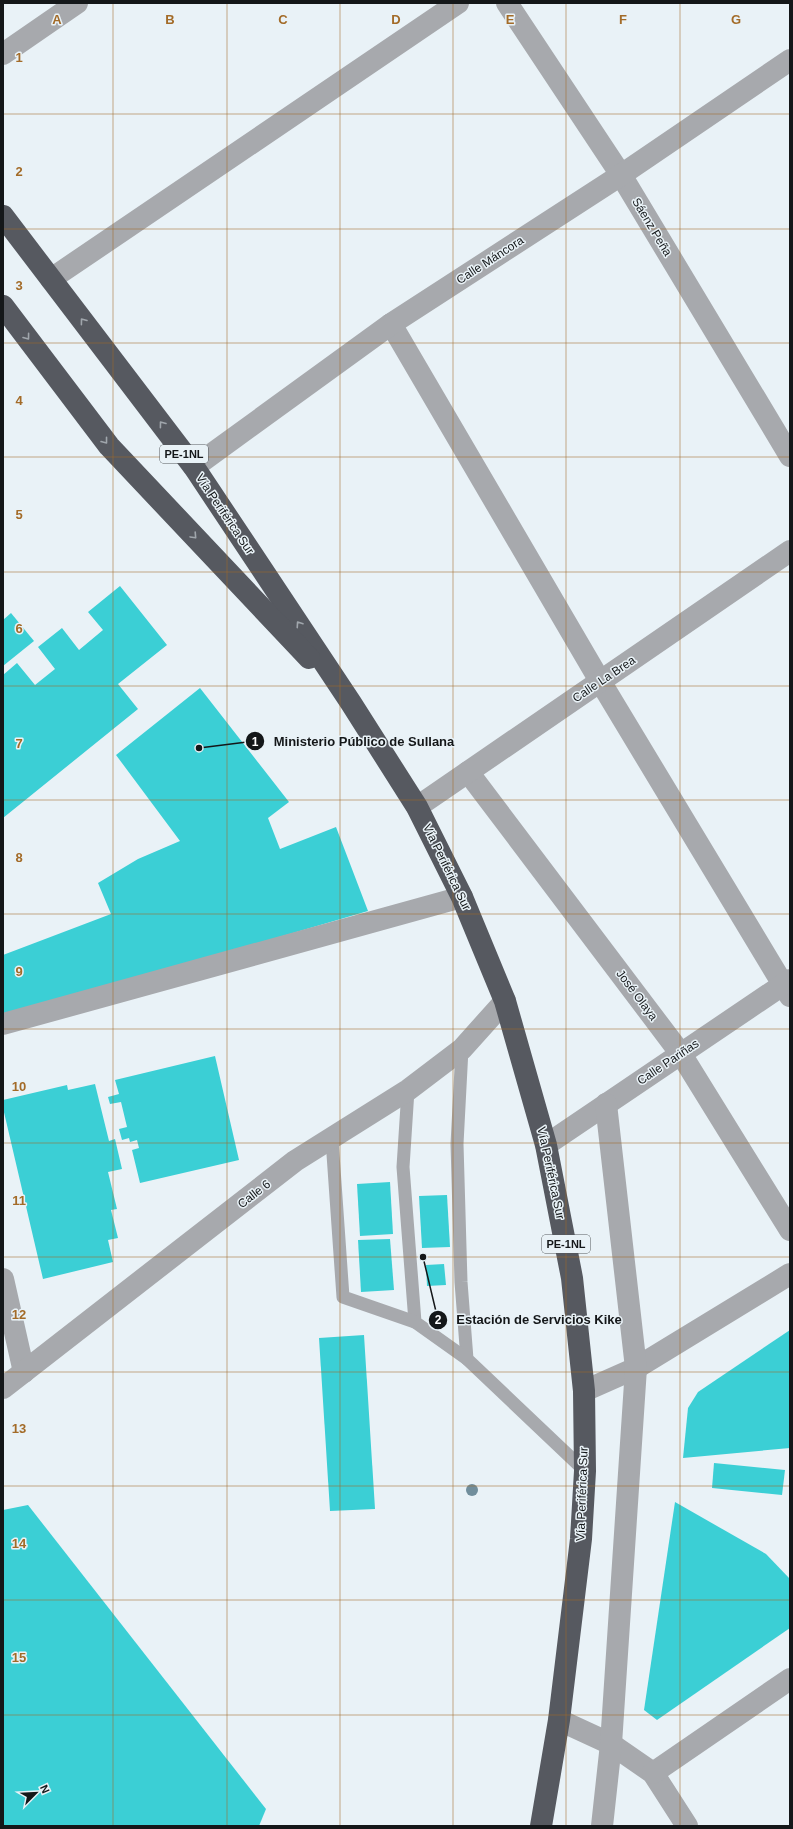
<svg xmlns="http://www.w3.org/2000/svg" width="793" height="1829" font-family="Helvetica,sans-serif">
<rect width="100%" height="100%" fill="#e9f2f7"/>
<g fill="#3bcfd5">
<polygon points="120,586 167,645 118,684 138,709 3,818 3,675 17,663 35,685 55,669 38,647 62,628 79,650 103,630 88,612"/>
<polygon points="11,613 34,641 3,666 3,620"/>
<polygon points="200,688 289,802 268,818 280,849 336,827 368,911 3,1018 3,955 111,914 98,883 138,859 180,841 116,755"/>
<polygon points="215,1056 239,1160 140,1183 132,1150 139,1148 137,1140 130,1142 129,1138 122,1140 119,1129 127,1127 121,1102 110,1104 108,1097 119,1094 115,1080"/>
<polygon points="95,1084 109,1141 115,1139 122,1169 108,1172 117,1209 111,1210 118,1238 108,1240 113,1262 43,1279 3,1108 3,1100 67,1085 68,1090"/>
<polygon points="390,1182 393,1234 360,1236 357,1184"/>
<polygon points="447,1195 450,1247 422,1248 419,1196"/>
<polygon points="390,1239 394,1290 361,1292 358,1240"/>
<polygon points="444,1264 446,1285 427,1286 426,1265"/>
<polygon points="790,1330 790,1448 683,1458 688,1408 698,1392"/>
<polygon points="364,1335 375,1509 330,1511 319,1338"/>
<polygon points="714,1463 785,1470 782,1495 712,1488"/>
<polygon points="675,1502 766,1554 790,1579 790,1628 657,1720 644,1710"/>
<polygon points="28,1505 266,1809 259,1826 3,1826 3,1510"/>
</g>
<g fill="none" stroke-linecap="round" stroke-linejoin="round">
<g stroke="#a7a9ad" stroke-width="13">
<polyline points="462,1049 457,1144 461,1282 467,1359 585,1471"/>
<polyline points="408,1090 403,1167 415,1322 467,1359"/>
<polyline points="332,1140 343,1297 415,1322"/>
</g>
<g stroke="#a7a9ad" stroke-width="22">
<polyline points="507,3 621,175 790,456"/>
<polyline points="3,54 77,3"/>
<polyline points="51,279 458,3"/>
<polyline points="391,324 600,681 790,996"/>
<polyline points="194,467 391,324 621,175 790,60"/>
<polyline points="468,772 681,1054 790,1230"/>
<polyline points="417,807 790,551"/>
<polyline points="3,1024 462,897"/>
<polyline points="546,1145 790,980"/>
<polyline points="3,1279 24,1372"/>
<polyline points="3,1388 295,1161 408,1090 462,1049 505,1001"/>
<polyline points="584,1391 636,1368 790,1274"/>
<polyline points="559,1720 611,1744 653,1773 687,1826"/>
<polyline points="653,1773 790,1679"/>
<polyline points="602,1826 611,1744 636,1368 606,1104"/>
</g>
<g stroke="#565960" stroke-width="22">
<polyline points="3,216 194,467 351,703 417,807 462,897 505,1001 546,1145 572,1278 584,1391 585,1471 581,1539 559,1720 541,1826"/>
<polyline points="3,306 109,446 309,658"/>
</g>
</g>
<circle fill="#718e9c" cx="472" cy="1490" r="6"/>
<defs><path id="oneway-chevron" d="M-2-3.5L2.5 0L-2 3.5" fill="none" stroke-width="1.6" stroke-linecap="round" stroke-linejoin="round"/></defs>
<g stroke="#a0a6ac">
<use href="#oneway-chevron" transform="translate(83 321) rotate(-127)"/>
<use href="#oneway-chevron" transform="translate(27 337) rotate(53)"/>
<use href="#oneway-chevron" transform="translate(162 424) rotate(-127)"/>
<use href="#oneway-chevron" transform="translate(105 441) rotate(52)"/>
<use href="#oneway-chevron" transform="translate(194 536) rotate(47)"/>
<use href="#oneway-chevron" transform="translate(299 624) rotate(-124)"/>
</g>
<path fill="none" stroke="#a36b28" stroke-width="1" stroke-opacity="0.55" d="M113,3V1826M227,3V1826M340,3V1826M453,3V1826M566,3V1826M680,3V1826M3,114H790M3,229H790M3,343H790M3,457H790M3,572H790M3,686H790M3,800H790M3,914H790M3,1029H790M3,1143H790M3,1257H790M3,1372H790M3,1486H790M3,1600H790M3,1715H790"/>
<g text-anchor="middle" stroke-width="3" stroke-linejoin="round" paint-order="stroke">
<g fill="#e9f2f7" stroke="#54595c" stroke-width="1">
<rect x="160" y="445" width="48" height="18" rx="3"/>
<rect x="542" y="1235" width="48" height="18" rx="3"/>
</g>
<g font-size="11" font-weight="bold" fill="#141719">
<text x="184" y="458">PE-1NL</text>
<text x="566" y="1248">PE-1NL</text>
</g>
<g font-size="12" fill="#141719" stroke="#e9f2f7">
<text transform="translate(652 227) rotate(59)" y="4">Sáenz Peña</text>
<text transform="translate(490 260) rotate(-33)" y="4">Calle Máncora</text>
<text transform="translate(225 514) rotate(56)" y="4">Vía Periférica Sur</text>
<text transform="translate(604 679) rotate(-34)" y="4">Calle La Brea</text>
<text transform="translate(447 867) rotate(64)" y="4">Vía Periférica Sur</text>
<text transform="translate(637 995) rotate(53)" y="4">José Olaya</text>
<text transform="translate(668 1062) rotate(-34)" y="4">Calle Pariñas</text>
<text transform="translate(551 1173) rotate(78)" y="4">Vía Periférica Sur</text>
<text transform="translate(254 1194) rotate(-38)" y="4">Calle 6</text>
<text transform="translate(582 1494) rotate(-88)" y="4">Vía Periférica Sur</text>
</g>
</g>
<g font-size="13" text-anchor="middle" font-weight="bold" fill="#a36b28" stroke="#e9f2f7" stroke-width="3" stroke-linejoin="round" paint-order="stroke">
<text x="57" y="24">A</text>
<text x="170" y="24">B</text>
<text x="283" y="24">C</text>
<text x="396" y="24">D</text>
<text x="510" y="24">E</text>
<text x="623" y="24">F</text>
<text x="736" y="24">G</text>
<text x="19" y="62">1</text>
<text x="19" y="176">2</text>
<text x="19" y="290">3</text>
<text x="19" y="405">4</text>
<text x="19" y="519">5</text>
<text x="19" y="633">6</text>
<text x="19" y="748">7</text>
<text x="19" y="862">8</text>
<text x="19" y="976">9</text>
<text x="19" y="1091">10</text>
<text x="19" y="1205">11</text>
<text x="19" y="1319">12</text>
<text x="19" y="1433">13</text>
<text x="19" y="1548">14</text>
<text x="19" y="1662">15</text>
</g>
<path fill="none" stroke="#141719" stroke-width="1.5" d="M199 748L255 741M423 1257L438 1320"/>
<g fill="#141719" stroke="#e9f2f7" stroke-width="1.5">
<circle cx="199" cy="748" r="4"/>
<circle cx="423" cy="1257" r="4"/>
<circle cx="255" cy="741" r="10"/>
<circle cx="438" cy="1320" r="10"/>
</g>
<g font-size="12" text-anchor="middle" font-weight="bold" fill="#fff">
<text x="255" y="746">1</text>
<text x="438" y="1324">2</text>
</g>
<g font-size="13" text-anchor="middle" font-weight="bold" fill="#141719" stroke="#e9f2f7" stroke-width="3" stroke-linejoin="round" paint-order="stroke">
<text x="364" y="746">Ministerio Público de Sullana</text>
<text x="539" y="1324">Estación de Servicios Kike</text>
</g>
<rect width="793" height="1829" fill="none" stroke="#141719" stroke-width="8"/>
<g transform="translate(36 1793) rotate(66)" stroke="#e9f2f7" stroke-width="3" paint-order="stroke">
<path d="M0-3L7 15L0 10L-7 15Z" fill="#141719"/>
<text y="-6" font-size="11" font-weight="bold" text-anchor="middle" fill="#141719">N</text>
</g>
</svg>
